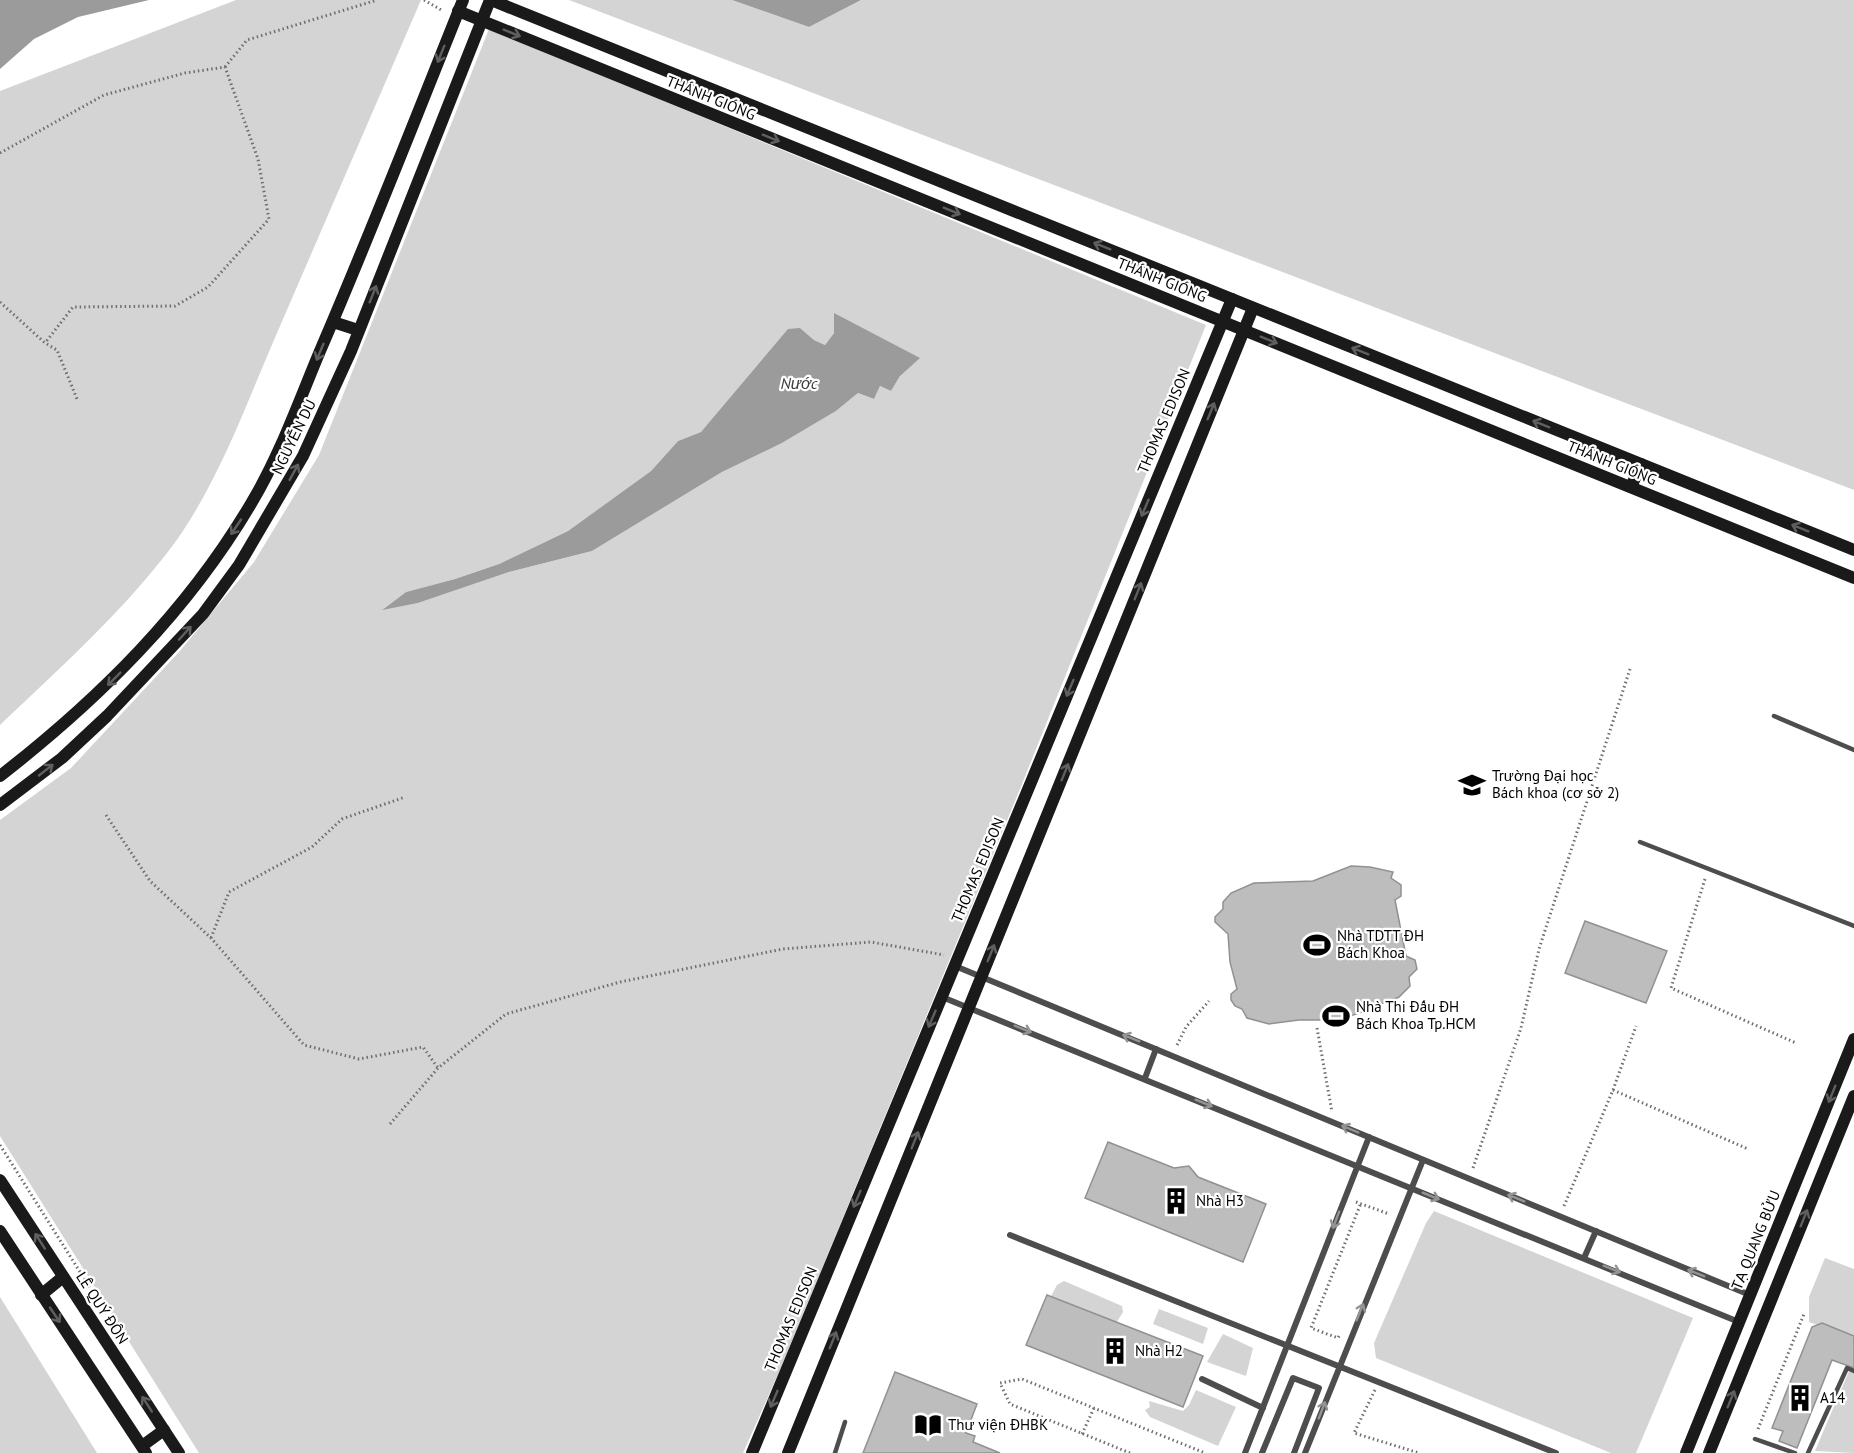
<svg xmlns="http://www.w3.org/2000/svg" width="1854" height="1453" font-family="'PT Sans',sans-serif">
<rect width="100%" height="100%" fill="#fff"/>
<g fill="#d4d4d4" fill-rule="evenodd">
<path d="M236,0H421C373,111 325,222 277,333C246,404 221,477 176,541C126,609 61,667 0,725V91Z"/>
<polygon points="569,0 732,0 809,27 861,0 1854,0 1854,490"/>
<path d="M489,29L1206,325L1020,789L783,1363L743,1453H199L0,1136V820L71,768L179,652L254,562L319,455ZM834,314L900,376L891,391L880,386L874,399L858,393L836,411L782,443L722,472L592,551L509,572L418,603L383,609L406,592L455,579L499,564L568,531L651,471L678,441L701,432L800,328L814,340L825,345L834,333Z"/>
<polygon points="1434,1211 1693,1318 1636,1453 1611,1453 1376,1358 1374,1343 1426,1223"/>
<polygon points="1825,1258 1854,1269 1854,1338 1809,1322 1809,1297"/>
<polygon points="1064,1281 1122,1306 1123,1312 1115,1325 1049,1300 1057,1285"/>
<polygon points="0,1297 97,1453 0,1453"/>
<polygon points="1159,1309 1208,1328 1203,1344 1153,1324"/>
<polygon points="1223,1334 1253,1348 1246,1376 1207,1362"/>
<polygon points="1849,1371 1854,1373 1854,1453 1815,1451"/>
<polygon points="1196,1390 1236,1407 1218,1446 1150,1417 1145,1410 1150,1407 1149,1401 1183,1411 1189,1405"/>
</g>
<g fill="#9b9b9b">
<polygon points="0,0 149,0 78,17 34,39 0,69"/>
<polygon points="732,0 861,0 809,27"/>
<polygon points="834,313 920,358 900,376 891,391 880,386 874,399 858,393 836,411 782,443 722,472 592,551 509,572 418,603 382,610 406,592 455,579 499,564 568,531 651,471 678,441 701,432 788,329 800,328 814,340 825,345 834,333"/>
</g>
<g fill="#bdbdbd" stroke="#919191" stroke-width="1.5">
<polygon points="1351,866 1370,867 1393,872 1391,878 1401,885 1401,896 1395,900 1406,956 1415,960 1417,969 1409,977 1410,986 1399,997 1388,1002 1365,1007 1362,1012 1339,1020 1299,1020 1269,1024 1247,1018 1242,1009 1235,1006 1231,1000 1231,994 1237,989 1230,962 1228,934 1215,922 1215,917 1223,909 1223,902 1231,893 1254,883 1313,881"/>
<polygon points="1585,921 1667,951 1646,1003 1565,973"/>
<polygon points="1108,1142 1174,1168 1189,1166 1198,1177 1266,1204 1243,1262 1085,1198"/>
<polygon points="1047,1295 1203,1356 1183,1407 1026,1345"/>
<polygon points="1822,1323 1854,1336 1854,1368 1832,1360 1797,1448 1779,1441 1783,1431 1772,1428 1812,1327"/>
<polygon points="895,1372 977,1404 966,1433 975,1436 973,1442 1000,1453 863,1453"/>
</g>
<g fill="none" stroke-linecap="round" stroke-linejoin="round">
<g stroke="#6f6f6f" stroke-width="3" stroke-dasharray="1.5 3" stroke-linecap="butt">
<polyline points="424,0 443,11"/>
<polyline points="225,67 247,40 377,0"/>
<polyline points="0,153 104,95 185,73 225,67 258,159 269,219 208,287 175,306 73,307 45,343"/>
<polyline points="0,302 45,343 57,350 77,399"/>
<polyline points="106,815 150,881 211,938 304,1045 359,1059 423,1047 438,1068"/>
<polyline points="1705,879 1671,988 1796,1043"/>
<polyline points="211,938 229,892 312,847 342,819 405,797"/>
<polyline points="1317,1028 1332,1112"/>
<polyline points="1177,1045 1186,1027 1209,1001"/>
<polyline points="1613,1090 1748,1149"/>
<polyline points="390,1124 438,1068 506,1014 620,982 783,949 871,942 944,955"/>
<polyline points="0,1145 92,1291"/>
<polyline points="1473,1168 1521,1028 1539,949 1630,669"/>
<polyline points="1356,1202 1389,1214"/>
<polyline points="1564,1206 1613,1090 1636,1026"/>
<polyline points="1339,1336 1338,1338 1311,1328 1361,1203"/>
<polyline points="1375,1390 1354,1433 1419,1453"/>
<polyline points="1758,1429 1804,1314"/>
<polyline points="1082,1434 1094,1408"/>
<polyline points="1130,1453 1010,1404 1000,1383 1022,1379 1205,1453"/>
</g>
<g stroke="#4d4d4d" stroke-width="4.5">
<polyline points="1774,716 1854,750"/>
<polyline points="1640,842 1854,926"/>
<polyline points="1755,1439 1795,1453"/>
<polyline points="835,1453 845,1422"/>
<polyline points="1808,1453 1847,1368 1854,1371"/>
</g>
<g stroke="#4d4d4d" stroke-width="6">
<polyline points="955,966 1750,1295"/>
<polyline points="942,997 1739,1322"/>
<polyline points="1145,1078 1156,1049"/>
<polyline points="1010,1235 1556,1453"/>
<polyline points="1584,1258 1596,1231"/>
<polyline points="1202,1379 1263,1408"/>
<polyline points="1245,1453 1369,1137"/>
<polyline points="1262,1453 1293,1378 1319,1388 1294,1453"/>
<polyline points="1305,1453 1423,1160"/>
</g>
<g stroke="#1a1a1a" stroke-width="12">
<polyline points="491,0 1854,550"/>
<polyline points="458,11 1854,578"/>
<polyline points="333,322 358,330"/>
<polyline points="1631,487 1641,464"/>
<path d="M0,776C99,699 188,611 252,502C280,455 299,401 320,351C370,235 416,117 463,0"/>
<polyline points="0,805 62,758 107,716 203,614 239,565 303,456 351,351 490,0"/>
<polyline points="0,1180 179,1453"/>
<polyline points="0,1231 146,1453"/>
<polyline points="41,1295 63,1277"/>
<polyline points="142,1446 164,1430"/>
<polyline points="752,1453 1232,299"/>
<polyline points="788,1453 1253,308"/>
<polyline points="1686,1453 1854,1039"/>
<polyline points="1709,1453 1854,1096"/>
</g>
</g>
<defs><path id="oneway-shaft" d="M-6 0H5M1.5-3L5.5 0L1.5 3" fill="none" stroke-width="1.6" stroke-linecap="round" stroke-linejoin="round" transform="scale(1.5)"/></defs>
<g stroke="#5f5f5f">
<use href="#oneway-shaft" transform="translate(512 33) rotate(22)"/>
<use href="#oneway-shaft" transform="translate(441 54) rotate(112)"/>
<use href="#oneway-shaft" transform="translate(771 138) rotate(22)"/>
<use href="#oneway-shaft" transform="translate(952 211) rotate(22)"/>
<use href="#oneway-shaft" transform="translate(1102 246) rotate(-158)"/>
<use href="#oneway-shaft" transform="translate(373 294) rotate(-68)"/>
<use href="#oneway-shaft" transform="translate(1269 340) rotate(22)"/>
<use href="#oneway-shaft" transform="translate(1360 351) rotate(-158)"/>
<use href="#oneway-shaft" transform="translate(320 352) rotate(113)"/>
<use href="#oneway-shaft" transform="translate(1211 411) rotate(-68)"/>
<use href="#oneway-shaft" transform="translate(1541 424) rotate(-158)"/>
<use href="#oneway-shaft" transform="translate(294 472) rotate(-61)"/>
<use href="#oneway-shaft" transform="translate(1145 508) rotate(113)"/>
<use href="#oneway-shaft" transform="translate(236 527) rotate(124)"/>
<use href="#oneway-shaft" transform="translate(1800 528) rotate(-158)"/>
<use href="#oneway-shaft" transform="translate(1138 591) rotate(-68)"/>
<use href="#oneway-shaft" transform="translate(185 633) rotate(-48)"/>
<use href="#oneway-shaft" transform="translate(114 679) rotate(135)"/>
<use href="#oneway-shaft" transform="translate(1070 688) rotate(113)"/>
<use href="#oneway-shaft" transform="translate(46 770) rotate(-38)"/>
<use href="#oneway-shaft" transform="translate(1065 772) rotate(-68)"/>
<use href="#oneway-shaft" transform="translate(991 953) rotate(-68)"/>
<use href="#oneway-shaft" transform="translate(932 1019) rotate(113)"/>
<use href="#oneway-shaft" transform="translate(1832 1094) rotate(112)"/>
<use href="#oneway-shaft" transform="translate(915 1140) rotate(-68)"/>
<use href="#oneway-shaft" transform="translate(857 1199) rotate(113)"/>
<use href="#oneway-shaft" transform="translate(1804 1218) rotate(-68)"/>
<use href="#oneway-shaft" transform="translate(40 1241) rotate(-123)"/>
<use href="#oneway-shaft" transform="translate(55 1315) rotate(56)"/>
<use href="#oneway-shaft" transform="translate(833 1340) rotate(-68)"/>
<use href="#oneway-shaft" transform="translate(774 1399) rotate(113)"/>
<use href="#oneway-shaft" transform="translate(1731 1399) rotate(-68)"/>
<use href="#oneway-shaft" transform="translate(147 1404) rotate(-123)"/>
</g>
<g stroke="#949494">
<use href="#oneway-shaft" transform="translate(1023 1029) rotate(22)"/>
<use href="#oneway-shaft" transform="translate(1131 1038) rotate(-158)"/>
<use href="#oneway-shaft" transform="translate(1204 1103) rotate(22)"/>
<use href="#oneway-shaft" transform="translate(1350 1129) rotate(-157)"/>
<use href="#oneway-shaft" transform="translate(1431 1196) rotate(22)"/>
<use href="#oneway-shaft" transform="translate(1516 1198) rotate(-158)"/>
<use href="#oneway-shaft" transform="translate(1336 1220) rotate(111)"/>
<use href="#oneway-shaft" transform="translate(1612 1269) rotate(22)"/>
<use href="#oneway-shaft" transform="translate(1696 1273) rotate(-158)"/>
<use href="#oneway-shaft" transform="translate(1360 1312) rotate(-68)"/>
<use href="#oneway-shaft" transform="translate(1322 1410) rotate(-69)"/>
</g>
<defs>
<symbol id="university-bare" viewBox="-9 -9 18 18"><path d="M0-5L7-2L0 1L-7-2ZM-4 1L0 2.5L4 1V4Q0 6-4 4Z" fill="#000" stroke="#fff" stroke-width="2.5" paint-order="stroke"/></symbol>
<symbol id="stadium-bare" viewBox="-9 -9 18 18"><path d="M0-5a6.5 5 0 1 0 0 10a6.5 5 0 1 0 0-10ZM-3.5-1.8h7v3.6h-7Z" fill="#000" stroke="#fff" stroke-width="2.5" paint-order="stroke"/></symbol>
<symbol id="building-bare" viewBox="-9 -9 18 18"><path d="M-4-6H4V6H1V3H-1V6H-4ZM-2.5-4.3h1.7v1.8h-1.7ZM.8-4.3h1.7v1.8H.8ZM-2.5-1h1.7V.8h-1.7ZM.8-1h1.7V.8H.8Z" fill="#000" stroke="#fff" stroke-width="2.5" paint-order="stroke"/></symbol>
<symbol id="library-bare" viewBox="-9 -9 18 18"><path d="M-6-4Q-3-5.5-.7-3.5V5Q-3 3-6 4ZM6-4Q3-5.5 .7-3.5V5Q3 3 6 4Z" fill="#000" stroke="#fff" stroke-width="2.5" paint-order="stroke"/></symbol>
</defs>
<g fill-rule="evenodd">
<use href="#university-bare" x="1453" y="766" width="38" height="38"/>
<use href="#stadium-bare" x="1298" y="926" width="38" height="38"/>
<use href="#stadium-bare" x="1317" y="997" width="38" height="38"/>
<use href="#building-bare" x="1157" y="1182" width="38" height="38"/>
<use href="#building-bare" x="1096" y="1332" width="38" height="38"/>
<use href="#building-bare" x="1781" y="1379" width="38" height="38"/>
<use href="#library-bare" x="909" y="1406" width="38" height="38"/>
</g>
<g text-anchor="middle" stroke-width="4.5" stroke-linejoin="round" paint-order="stroke">
<g font-size="15" fill="#000" stroke="#fff">
<text transform="translate(711 98) rotate(22)" y="5">THÁNH GIÓNG</text>
<text transform="translate(1162 280) rotate(22)" y="5">THÁNH GIÓNG</text>
<text transform="translate(1164 421) rotate(-67)" y="5">THOMAS EDISON</text>
<text transform="translate(294 437) rotate(-64)" y="5">NGUYỄN DU</text>
<text transform="translate(1612 463) rotate(22)" y="5">THÁNH GIÓNG</text>
<text transform="translate(978 870) rotate(-67)" y="5">THOMAS EDISON</text>
<text transform="translate(1756 1240) rotate(-68)" y="5">TẠ QUANG BỬU</text>
<text transform="translate(102 1308) rotate(57)" y="5">LÊ QUÝ ĐÔN</text>
<text transform="translate(791 1319) rotate(-67)" y="5">THOMAS EDISON</text>
</g>
<g font-size="15" fill="#000" stroke="#fff" text-anchor="start">
<text x="1492" y="781">Trường Đại học<tspan x="1492" dy="17">Bách khoa (cơ sở 2)</tspan></text>
<text x="1337" y="941">Nhà TDTT ĐH<tspan x="1337" dy="17">Bách Khoa</tspan></text>
<text x="1356" y="1012">Nhà Thi Đấu ĐH<tspan x="1356" dy="17">Bách Khoa Tp.HCM</tspan></text>
<text x="1196" y="1206">Nhà H3</text>
<text x="1135" y="1356">Nhà H2</text>
<text x="1820" y="1403">A14</text>
<text x="948" y="1430">Thư viện ĐHBK</text>
</g>
<g font-size="16" font-style="italic" fill="#3c3c3c" stroke="#fff">
<text x="799" y="389">Nước</text>
</g>
</g>
</svg>
